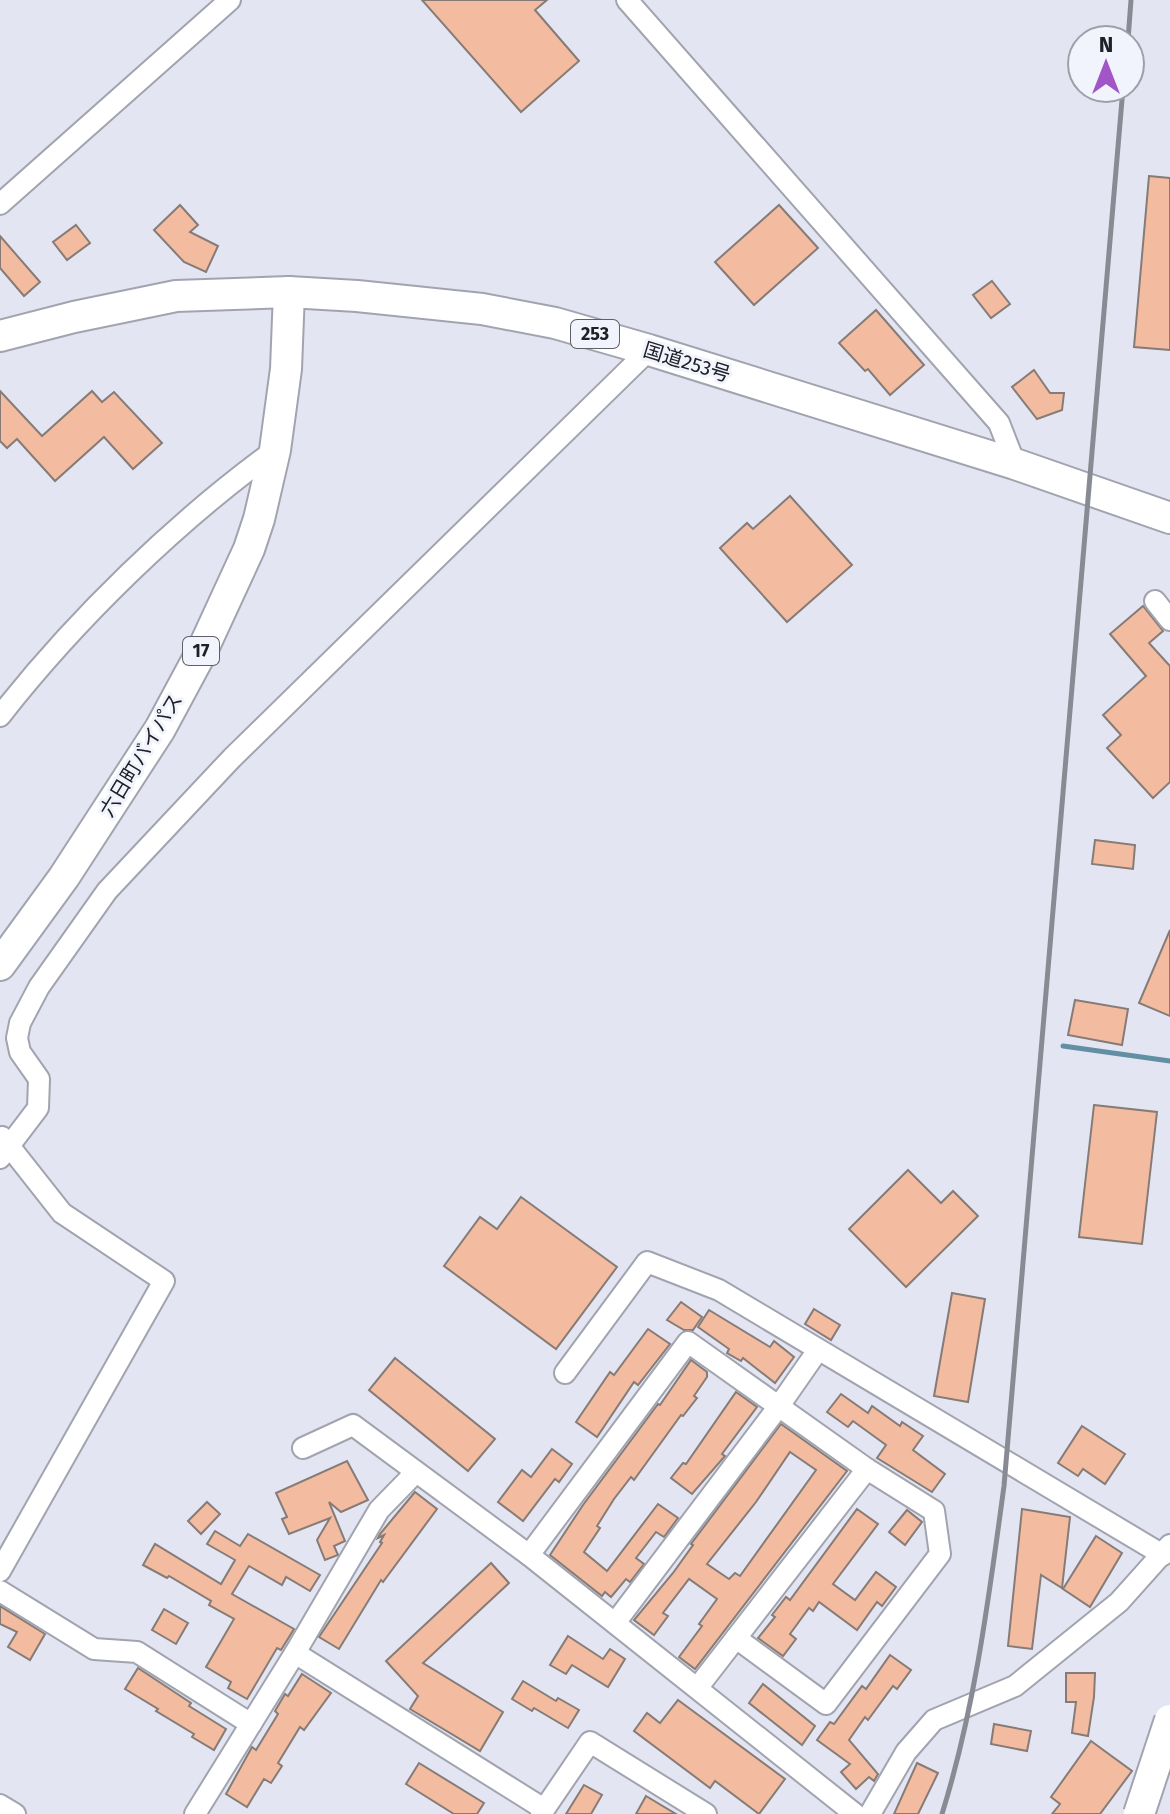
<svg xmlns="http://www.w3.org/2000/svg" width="1170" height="1814" font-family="'Fira Sans','Noto Sans JP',sans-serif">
<rect width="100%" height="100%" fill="#e3e6f2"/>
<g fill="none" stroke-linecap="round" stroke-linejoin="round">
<polyline stroke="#628fa3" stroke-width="5" points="1063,1046 1170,1061"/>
</g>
<g fill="#f3bca0" stroke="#867b76" stroke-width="2" fill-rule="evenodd">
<polygon points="422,0 547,0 535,10 579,61 521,112"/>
<polygon points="1149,176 1170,178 1170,350 1134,347"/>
<polygon points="180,205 198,225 190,232 218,246 206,272 184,262 154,230"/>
<polygon points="779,205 818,248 754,305 715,262"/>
<polygon points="76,225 90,243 67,260 53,242"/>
<polygon points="0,236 40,282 24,296 0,268"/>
<polygon points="992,281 1010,304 991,318 973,295"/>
<polygon points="876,310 924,365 890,395 868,369 865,371 839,343"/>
<polygon points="1034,370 1050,393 1064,393 1062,410 1037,419 1012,387"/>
<polygon points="0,391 42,436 92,391 102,402 114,392 162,443 133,469 104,437 55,481 17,439 7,448 0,441"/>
<polygon points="790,496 852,565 787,622 720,548 747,523 753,529"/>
<polygon points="1143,606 1163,631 1149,643 1170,666 1170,782 1153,798 1107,748 1121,735 1103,715 1146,676 1110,634"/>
<polygon points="1095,840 1135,845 1133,869 1092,864"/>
<polygon points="1170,930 1170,1016 1139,1003"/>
<polygon points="1075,1000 1128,1009 1122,1045 1068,1035"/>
<polygon points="1094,1105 1157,1112 1142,1244 1079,1237"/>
<polygon points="908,1170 941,1203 953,1191 978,1216 906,1287 849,1229"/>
<polygon points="521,1197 617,1267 556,1349 444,1266 480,1217 497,1229"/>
<polygon points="952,1293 985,1299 968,1402 934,1396"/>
<polygon points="681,1302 702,1317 693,1330 684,1330 667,1320"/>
<polygon points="814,1309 840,1325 831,1340 805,1324"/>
<polygon points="709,1310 770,1347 774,1341 794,1357 775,1383 743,1358 741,1361 727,1353 729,1349 698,1327"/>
<polygon points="648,1329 670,1344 638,1385 634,1382 597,1437 576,1422 610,1372 614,1375"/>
<polygon points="395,1358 495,1439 468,1471 369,1390"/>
<polygon points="691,1360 707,1372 707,1377 694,1396 697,1398 683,1416 681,1415 634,1480 631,1477 614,1499 597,1526 600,1528 584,1552 607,1571 658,1504 678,1518 664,1537 656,1532 636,1558 644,1564 630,1582 626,1579 611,1597 605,1592 602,1596 550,1555 583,1505 658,1404 660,1405"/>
<polygon points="736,1392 757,1407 722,1454 725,1456 692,1494 671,1478 683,1463 686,1464"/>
<polygon points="841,1394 868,1413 872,1406 900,1426 902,1422 923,1436 913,1450 945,1474 932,1492 877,1458 886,1445 853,1421 848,1427 827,1412"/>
<path d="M781,1424L847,1471L695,1669L679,1657L702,1626L699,1624L717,1599L689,1579L663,1613L668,1616L654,1635L634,1620L673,1573L693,1545L691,1544ZM790,1452L816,1470L740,1576L735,1573L729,1579L707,1564L756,1502Z"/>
<polygon points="1082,1426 1125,1454 1105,1484 1083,1469 1078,1476 1058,1463"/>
<polygon points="552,1449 572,1464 559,1482 555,1479 523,1521 498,1502 522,1470 531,1477"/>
<polygon points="347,1461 368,1500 341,1512 329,1502 345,1541 334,1546 338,1555 325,1560 317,1540 330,1518 289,1534 282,1519 287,1517 276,1493"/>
<polygon points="415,1492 437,1509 383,1582 381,1580 339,1649 319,1637 382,1543 380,1542 384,1535 378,1538 380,1534"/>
<polygon points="207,1502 220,1514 201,1534 188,1521"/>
<polygon points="857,1509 878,1524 833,1584 855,1600 876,1572 896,1587 882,1606 877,1602 857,1630 819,1602 813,1611 809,1608 790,1634 796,1639 783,1656 758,1638 775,1617 772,1615 786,1597 790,1600"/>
<polygon points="1022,1509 1070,1517 1062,1588 1041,1575 1032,1649 1008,1646"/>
<polygon points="907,1510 922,1522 905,1545 889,1532"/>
<polygon points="215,1531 240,1546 248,1534 320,1575 310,1591 286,1577 282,1585 249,1566 232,1594 294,1629 281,1650 277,1648 247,1699 228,1688 231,1682 206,1667 234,1619 209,1605 211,1601 169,1576 167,1578 143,1565 155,1544 221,1584 235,1560 207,1544"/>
<polygon points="1096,1536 1122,1553 1090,1607 1063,1589"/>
<polygon points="491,1563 509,1583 423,1663 503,1712 480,1751 410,1709 418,1696 386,1661"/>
<polygon points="0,1606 45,1634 30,1660 8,1647 17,1632 0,1624"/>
<polygon points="164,1609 188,1623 176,1644 152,1630"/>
<polygon points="568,1636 603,1659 610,1649 625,1659 608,1687 572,1665 566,1674 550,1665"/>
<polygon points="890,1655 911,1670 897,1689 893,1686 868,1720 865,1717 849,1740 878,1774 874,1781 869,1777 856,1789 841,1772 850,1764 817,1740 830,1722 834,1724 862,1686 866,1689"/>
<polygon points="138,1668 191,1703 189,1706 226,1729 214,1750 192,1737 194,1734 156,1711 158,1709 125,1689"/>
<polygon points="1066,1673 1095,1673 1094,1697 1088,1736 1072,1733 1076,1702 1066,1702"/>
<polygon points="302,1674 331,1693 304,1730 300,1727 278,1763 282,1766 271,1783 264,1779 247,1807 226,1794 252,1747 256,1750 278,1714 275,1711 285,1694 288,1696"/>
<polygon points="523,1681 556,1701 558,1698 579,1710 568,1728 534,1708 532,1711 512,1699"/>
<polygon points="763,1684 815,1726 802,1745 749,1703"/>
<polygon points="678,1700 785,1779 759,1814 715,1781 710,1788 634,1731 647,1713 660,1723"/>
<polygon points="994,1724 1031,1731 1027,1751 991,1744"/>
<polygon points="1091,1741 1132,1771 1100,1814 1052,1814 1060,1804 1051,1797"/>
<polygon points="419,1763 484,1803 477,1814 454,1814 406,1784"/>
<polygon points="917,1763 938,1773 918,1814 894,1814"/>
<polygon points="584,1785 602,1795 591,1814 566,1814"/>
<polygon points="646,1796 676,1814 636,1814"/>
</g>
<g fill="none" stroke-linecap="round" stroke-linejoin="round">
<defs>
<g id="minor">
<polyline points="627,0 999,423 1015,464"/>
<polyline points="0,204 230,0"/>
<polyline points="1155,601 1170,620"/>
<path d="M0,716C76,619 176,522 275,450"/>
<polyline points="0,1158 38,1108 39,1079 20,1052 17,1038 20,1023 39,987 107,891 232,758 649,350"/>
<polyline points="565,1373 647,1262 719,1290 1163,1555"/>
<polyline points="303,1448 353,1425 529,1555"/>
<polyline points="0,1571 164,1281 62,1213 2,1137"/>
<polyline points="0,1591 94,1649 137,1652 251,1724"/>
<polyline points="615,1623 779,1406 818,1350"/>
<polyline points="736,1638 826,1704 940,1554 934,1511 867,1469"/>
<polyline points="295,1653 544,1809"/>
<polyline points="698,1687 867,1469 688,1342 529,1555 855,1814"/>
<polyline points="0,1805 15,1814"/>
<polyline points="195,1814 295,1653 379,1510 416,1472"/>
<polyline points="541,1814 590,1742 706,1814"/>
<polyline points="870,1814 906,1752 934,1720 1015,1686 1119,1602 1170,1545"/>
</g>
<g id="highway">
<polyline points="0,336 74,317 176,296 289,292 357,296 482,309 555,323 649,350 1015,464 1170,518"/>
<polyline points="0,965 64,877 160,729 202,651 249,549 259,519 275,450 286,369 289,292"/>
</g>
</defs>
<use href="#minor" stroke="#a1a4af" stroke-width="24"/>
<use href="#highway" stroke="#a1a4af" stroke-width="34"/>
<use href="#minor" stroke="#fff" stroke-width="20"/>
<use href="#highway" stroke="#fff" stroke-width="30"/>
<g stroke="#898b94" stroke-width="5">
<polyline points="1128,40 1131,0"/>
<path d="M942,1814C975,1708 989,1596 1004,1486L1123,88"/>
<polyline points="1129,1814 1170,1760"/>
</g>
<defs>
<polyline id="highway-bridge" points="1139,1814 1170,1720"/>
</defs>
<use href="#highway-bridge" stroke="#a1a4af" stroke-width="34" stroke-linecap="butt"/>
<use href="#highway-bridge" stroke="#fff" stroke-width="30"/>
</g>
<g text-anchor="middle" stroke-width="6" stroke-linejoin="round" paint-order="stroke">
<g fill="#f1f4fd" stroke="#5f6066" stroke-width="2">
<rect x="571" y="320" width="48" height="28" rx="6"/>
<rect x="183" y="637" width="36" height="28" rx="6"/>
</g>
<g font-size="18" font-weight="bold" fill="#202126">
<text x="595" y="340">253</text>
<text x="201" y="657">17</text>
</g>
<g font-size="20" fill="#202126" stroke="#f1f4fd">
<text transform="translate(687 362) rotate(17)" y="7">国道253号</text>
<text transform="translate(141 755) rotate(-59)" y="7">六日町バイパス</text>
</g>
</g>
<g transform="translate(1106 64)"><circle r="38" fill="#f1f4fd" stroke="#9da0a7" stroke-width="2"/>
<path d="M0-6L14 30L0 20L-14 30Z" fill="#a155c7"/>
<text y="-12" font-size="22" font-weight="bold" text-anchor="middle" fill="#202126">N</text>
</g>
</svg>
